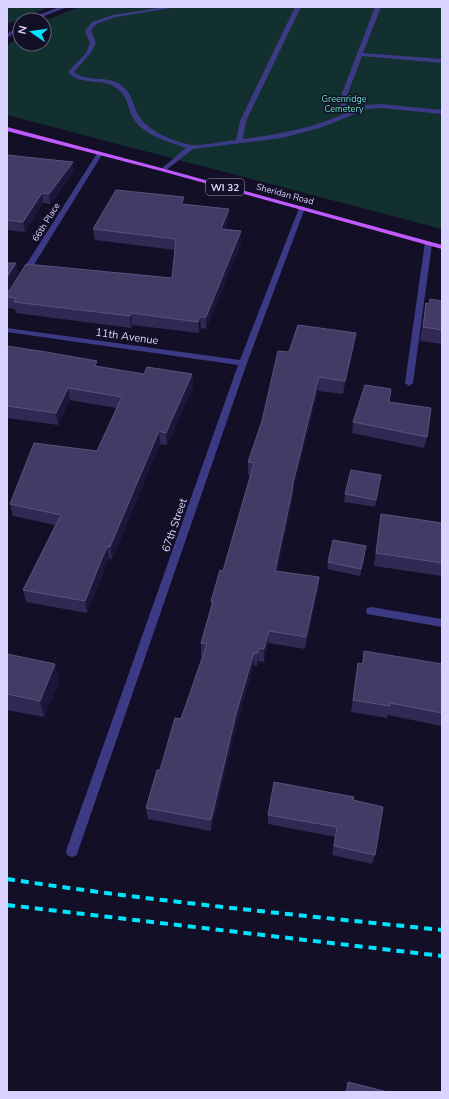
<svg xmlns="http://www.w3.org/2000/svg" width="449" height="1099" font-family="'Nunito Sans',sans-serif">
<rect width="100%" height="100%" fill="#130f26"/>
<g fill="#12302f">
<polygon points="7,7 50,7 7,24"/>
<polygon points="79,7 442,7 442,229 7,115 7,46 20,36 20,44 44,44 44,21"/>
</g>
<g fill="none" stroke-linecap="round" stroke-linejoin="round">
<g fill="#3d3a85" fill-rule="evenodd">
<polygon points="59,7 67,7 34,20 26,20"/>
<path d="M164,7H177L116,17L96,24L91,31L96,43L90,54L74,72C85,82 105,76 118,83C133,92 131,102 139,116C146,130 175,142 191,145C201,146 225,141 236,140L240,121L295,7H301L246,121L243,139C280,134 309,129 344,114L339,101L375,7H381L363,53L442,59V63L362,56L345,101L349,112L365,105L381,104L442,110V114L381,108L366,109L323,127L282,138L193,149L165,171H161V169L186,148C168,141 144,136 133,118C126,105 129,96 115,87C102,78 80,86 68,72L86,53L90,43L85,31L92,22L113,15Z"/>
<polygon points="20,25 20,29 7,38 7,34"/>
<polygon points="98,152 103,153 27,276 26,278 20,278 19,276"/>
<polygon points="302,206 305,208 247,363 78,851 77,855 72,857 67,855 66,851 238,365 7,332 7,328 240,360 299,208"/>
<polygon points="425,242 431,242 432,244 413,383 409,386 405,383"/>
<polygon points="371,607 442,619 442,627 367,614 366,611 367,608"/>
</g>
<polygon fill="#c25bff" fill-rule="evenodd" points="7,127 165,169 442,245 442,249 161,171 7,131"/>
<g stroke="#00e5ff" stroke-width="4" stroke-dasharray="8 6" stroke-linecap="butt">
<path d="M7,879C151,901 297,915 442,930"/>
<polyline points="7,905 442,956"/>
</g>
</g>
<g fill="#312854">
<polygon points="7,155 74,171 50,204 43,203 25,232 7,230"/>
<polygon points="184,197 184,204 229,209 229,220 225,229 241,231 241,243 206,329 201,328 199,333 132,325 131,328 16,313 15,309 7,308 7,263 16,263 18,275 8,291 172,278 175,250 95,240 93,229"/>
<polygon points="442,301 442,344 420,341 426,303 429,304"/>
<polygon points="7,346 97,366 144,374 192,374 193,386 167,445 160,444 112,559 109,558 87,613 26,602 23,590 55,525 13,516 10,504 97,451 116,408 70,400 58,425 7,418"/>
<polygon points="354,346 343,394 318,391 293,489 292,501 277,571 319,577 318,590 305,649 268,643 264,662 258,661 257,666 254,665 236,726 211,831 148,819 146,808 160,770 181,719 203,656 201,656 201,643 211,608 211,601 223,571 250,476 248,475 248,462 289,352"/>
<polygon points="389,402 427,437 424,448 352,433 353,422"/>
<polygon points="381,475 375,507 344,502 345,494"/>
<polygon points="381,514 442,523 442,576 374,566 379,527"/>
<polygon points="365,554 360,576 327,569 328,562"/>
<polygon points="364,651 442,664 442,722 441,726 388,715 387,718 351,712 358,663 362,664"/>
<polygon points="7,654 59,681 44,717 7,710"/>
<polygon points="353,800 375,855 372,864 332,855 335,837 268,824 268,815"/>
<polygon points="348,1082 388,1092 345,1092"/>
</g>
<g fill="#1d163a">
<polygon points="73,162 74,171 50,204 49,194"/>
<polygon points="42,193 43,203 25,232 23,222"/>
<polygon points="184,197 184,208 181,204"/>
<polygon points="229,209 229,220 221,240 221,229"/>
<polygon points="241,231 241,243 206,329 206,317"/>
<polygon points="16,263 18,275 7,292 7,277"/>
<polygon points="131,313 132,325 131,328 130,316"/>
<polygon points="200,317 201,328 199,333 198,322"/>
<polygon points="356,333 354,346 343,394 345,381"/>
<polygon points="192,374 193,386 167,445 166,433"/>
<polygon points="319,377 318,391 293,489 292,501 274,584 275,571 292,487"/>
<polygon points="68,388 70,400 58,425 56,413"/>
<polygon points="159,431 160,444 112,559 110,547"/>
<polygon points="108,546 109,558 87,613 85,601 103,556"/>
<polygon points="319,577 318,590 305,649 306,637"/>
<polygon points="269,631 268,643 264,662 264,649"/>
<polygon points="259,648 258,661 257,666 258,653"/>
<polygon points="254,653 254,665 236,726 211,831 211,820 236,714"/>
<polygon points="55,664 59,681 44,717 40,701"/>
</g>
<g fill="#433a66" stroke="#5a527e">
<polygon points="7,155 73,162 49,194 42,193 23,222 7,220"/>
<polygon points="116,190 184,197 181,204 229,209 221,229 241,231 206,317 200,317 198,322 131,313 130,316 14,302 16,298 7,297 7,292 10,290 26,264 172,278 176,239 93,229"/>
<polygon points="7,263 16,263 7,277"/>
<polygon points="430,299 442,301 442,330 423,327 426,303 429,304"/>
<polygon points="298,325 356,333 345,381 319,377 292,487 293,487 275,571 319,577 306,637 269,631 264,649 259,648 258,653 254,653 236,714 211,820 146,808 157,770 160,770 175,718 181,719 207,644 201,643 213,601 211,601 220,570 223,571 254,463 248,462 262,421 278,351 289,352"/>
<polygon points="7,346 46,352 97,361 95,366 144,374 147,367 192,374 166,433 159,431 110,547 108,546 103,556 85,601 23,590 61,515 10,504 34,443 97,451 122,397 68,388 56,413 7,406"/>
<polygon points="365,385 391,389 389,402 431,408 427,437 353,422"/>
<polygon points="351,470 381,475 376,500 345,494"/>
<polygon points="381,514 442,523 442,563 376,553"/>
<polygon points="333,540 366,546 361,569 328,562"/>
<polygon points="364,651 442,664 442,713 390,703 390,706 353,700 358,663 363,664"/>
<polygon points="7,654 55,664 40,701 7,694"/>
<polygon points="274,782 354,797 353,800 383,807 375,855 334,846 337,827 268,815"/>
<polygon points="348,1082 388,1092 347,1092"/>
</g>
<g text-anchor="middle" stroke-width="3" stroke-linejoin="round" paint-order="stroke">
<g font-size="9" fill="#5fe0c0" stroke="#130f26">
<text x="344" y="102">Greenridge<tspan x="344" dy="10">Cemetery</tspan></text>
</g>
<g font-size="9" fill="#d9d4ff" stroke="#130f26">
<text transform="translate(285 194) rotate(15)" y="3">Sheridan Road</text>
<text transform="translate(46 222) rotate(-58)" y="3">66th Place</text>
</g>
<rect fill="#130f26" stroke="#9e99be" stroke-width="1" x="206" y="179" width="38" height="16" rx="3"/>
<g font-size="10" font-weight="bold" fill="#d9d4ff">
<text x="225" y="191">WI 32</text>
</g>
<g font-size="11" fill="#d9d4ff" stroke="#130f26">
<text transform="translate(127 336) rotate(8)" y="4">11th Avenue</text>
<text transform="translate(174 525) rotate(-71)" y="4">67th Street</text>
</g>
</g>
<rect width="449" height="1099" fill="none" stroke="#d9d4ff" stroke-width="16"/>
<g transform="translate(32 32) rotate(283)"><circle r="19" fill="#130f26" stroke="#625e7d"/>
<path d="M0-3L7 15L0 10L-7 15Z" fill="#00e5ff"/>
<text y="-6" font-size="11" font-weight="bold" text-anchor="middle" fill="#d9d4ff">N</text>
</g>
</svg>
